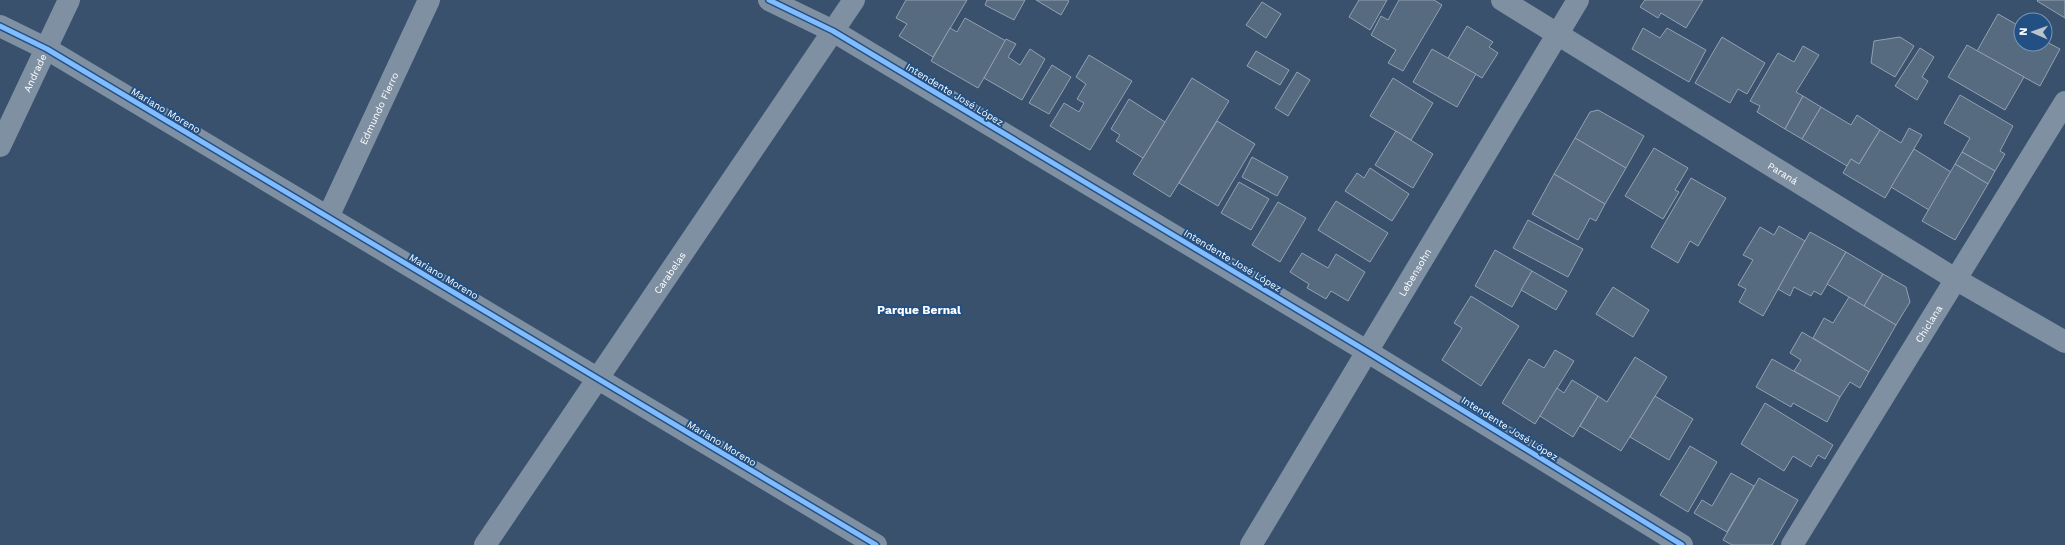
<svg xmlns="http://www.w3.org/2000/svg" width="2065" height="545" font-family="'Work Sans',sans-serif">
<rect width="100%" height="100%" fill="#39516d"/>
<g fill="#566a80" stroke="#93a1b1">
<polygon points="906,0 967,0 933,57 899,36 907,24 896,18"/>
<polygon points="987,0 1025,0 1014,20 985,5"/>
<polygon points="1036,0 1067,0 1069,1 1061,15"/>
<polygon points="1359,0 1387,0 1370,30 1349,17"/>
<polygon points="1399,0 1434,0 1442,5 1403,71 1388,63 1396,50 1371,35 1381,16 1388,20"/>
<polygon points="1645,0 1703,0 1686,28 1661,13 1658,18 1640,7"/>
<polygon points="2065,0 2065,18 2037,1 2038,0"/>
<polygon points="1262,2 1281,14 1266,38 1246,25"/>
<polygon points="1998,14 2021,27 2021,44 2045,44 2045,41 2060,49 2040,86 1977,51"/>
<polygon points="965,18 1006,41 978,88 931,61 950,28 957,32"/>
<polygon points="1467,26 1493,42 1489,47 1498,53 1482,78 1448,58"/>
<polygon points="1643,28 1660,38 1667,28 1706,50 1689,82 1632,49"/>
<polygon points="1722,37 1765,63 1747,94 1738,89 1730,103 1695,83"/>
<polygon points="1900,37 1914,46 1895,77 1871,63 1874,41"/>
<polygon points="1006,39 1016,44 1008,57 1020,65 1030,49 1045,59 1022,100 984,78"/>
<polygon points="1967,45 2024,77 2005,110 1948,77"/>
<polygon points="1803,46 1819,55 1796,92 1803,96 1785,129 1757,112 1760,106 1750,101 1778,53 1794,62"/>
<polygon points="1920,48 1934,57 1922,77 1928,81 1917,100 1895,86"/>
<polygon points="1432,49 1476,74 1457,107 1413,82"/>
<polygon points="1256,51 1289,70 1280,85 1247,66"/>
<polygon points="1089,55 1132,81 1090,150 1050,126 1064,103 1079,112 1084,103 1077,99 1086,84 1076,77"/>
<polygon points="1052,65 1071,77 1049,114 1029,103"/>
<polygon points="1297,72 1310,80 1288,116 1275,108"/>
<polygon points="1192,78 1229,101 1170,197 1133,174"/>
<polygon points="1393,78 1433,103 1411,140 1370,116"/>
<polygon points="1960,95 2013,126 2000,151 2005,154 1995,171 1962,152 1970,138 1944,123"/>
<polygon points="1803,96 1821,107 1802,139 1785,129"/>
<polygon points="1129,99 1165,122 1143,158 1116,141 1120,135 1111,129"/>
<polygon points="1821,107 1851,125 1857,115 1880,130 1859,164 1851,159 1847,166 1802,139"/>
<polygon points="1598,110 1644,136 1626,168 1575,138 1590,112"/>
<polygon points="1217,121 1255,144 1218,206 1179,183"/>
<polygon points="1909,128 1922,135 1885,198 1843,173 1851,159 1859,164 1880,130 1901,143"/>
<polygon points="1396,131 1433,154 1413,188 1375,165"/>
<polygon points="1575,138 1626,168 1605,204 1554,174"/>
<polygon points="1654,148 1688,168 1675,190 1679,192 1663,219 1625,196"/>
<polygon points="1914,149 1951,172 1929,210 1891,187"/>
<polygon points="1962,152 1995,171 1988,184 1955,164"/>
<polygon points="1252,157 1288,177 1277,196 1242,177"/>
<polygon points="1955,164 1988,184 1955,240 1922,221"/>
<polygon points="1370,168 1409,194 1392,221 1345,191 1357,173 1364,178"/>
<polygon points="1554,174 1605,204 1596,221 1590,218 1578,240 1532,214"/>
<polygon points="1691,178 1726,198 1698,246 1690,241 1678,263 1651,247"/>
<polygon points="1239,182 1269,199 1251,230 1221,213"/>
<polygon points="1336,201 1388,233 1370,262 1318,230"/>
<polygon points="1278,202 1306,218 1280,262 1252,245"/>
<polygon points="1528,220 1583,249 1568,277 1513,248"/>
<polygon points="1779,226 1805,241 1763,316 1739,302 1746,289 1738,285 1753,260 1743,255 1760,227 1774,235"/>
<polygon points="1810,232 1846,252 1821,295 1814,291 1811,296 1794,287 1790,296 1778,289"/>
<polygon points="1495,250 1532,271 1512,307 1475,286"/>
<polygon points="1846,252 1883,274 1864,306 1827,284"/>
<polygon points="1302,253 1328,268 1336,254 1365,272 1348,301 1331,291 1326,299 1307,288 1309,284 1290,272"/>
<polygon points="1532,271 1567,291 1556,310 1521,290"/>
<polygon points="1883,274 1906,287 1910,302 1896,325 1864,306"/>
<polygon points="1613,287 1649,310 1633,337 1596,314"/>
<polygon points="1471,296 1519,326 1481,386 1442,360 1462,328 1454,323"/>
<polygon points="1849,297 1896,325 1869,372 1813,338 1824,318 1833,323"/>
<polygon points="1802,332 1869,372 1860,388 1850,382 1840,397 1794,371 1801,360 1790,353"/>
<polygon points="1555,350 1574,361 1535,424 1502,403 1529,359 1544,368"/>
<polygon points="1635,357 1667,377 1621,451 1580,426 1598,396 1607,402"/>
<polygon points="1772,359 1840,397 1827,422 1793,403 1791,407 1756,387"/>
<polygon points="1572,380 1598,396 1573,437 1540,416 1557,388 1564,393"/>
<polygon points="1655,396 1693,419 1669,460 1630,437"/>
<polygon points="1765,403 1833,445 1825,459 1818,455 1811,467 1793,456 1784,471 1741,444"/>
<polygon points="1690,446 1717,462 1688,512 1660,495"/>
<polygon points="1731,473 1754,486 1727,532 1694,513 1702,500 1712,506"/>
<polygon points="1759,478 1798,500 1772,545 1732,545 1723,540"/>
</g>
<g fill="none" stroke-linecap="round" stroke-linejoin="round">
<g stroke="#7f90a3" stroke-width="22">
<polyline points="769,0 833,31 1368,352 1682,545"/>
<path id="s1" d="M1502,0L1957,280L2065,342"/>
<polyline points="0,26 47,49 876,545"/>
<path id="s2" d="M0,146L69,0"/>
<path id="s3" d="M328,217L429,0"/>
<path id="s4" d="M485,545L854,0"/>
<path id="s5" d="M1251,545L1578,0"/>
<path id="s6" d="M1792,545L2065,102"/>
</g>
<defs>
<g id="cycleway">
<polyline points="769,0 833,31 1368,352 1682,545"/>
<polyline points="0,26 47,49 876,545"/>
</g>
</defs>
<use href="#cycleway" stroke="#235083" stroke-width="8"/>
<use href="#cycleway" stroke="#80bcff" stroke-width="5"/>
</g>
<g text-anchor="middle" stroke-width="4" stroke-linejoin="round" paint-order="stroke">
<g font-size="10" fill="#fff" stroke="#235083">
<text dy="4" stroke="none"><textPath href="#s2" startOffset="81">Andrade</textPath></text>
<text transform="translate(955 94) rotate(31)" y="4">Intendente José López</text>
<text dy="4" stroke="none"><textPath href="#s3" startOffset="120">Edmundo Fierro</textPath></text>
<text transform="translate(166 110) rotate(31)" y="4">Mariano Moreno</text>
<text dy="4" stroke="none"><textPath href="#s1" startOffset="330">Paraná</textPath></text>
<text transform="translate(1233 260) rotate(31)" y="4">Intendente José López</text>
<text dy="4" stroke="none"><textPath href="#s4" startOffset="329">Carabelas</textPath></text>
<text dy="4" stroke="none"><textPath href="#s5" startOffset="318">Lebensohn</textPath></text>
<text transform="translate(444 276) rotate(31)" y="4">Mariano Moreno</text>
<text dy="4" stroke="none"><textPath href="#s6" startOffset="260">Chiclana</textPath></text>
<text transform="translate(1510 428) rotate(32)" y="4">Intendente José López</text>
<text transform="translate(722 443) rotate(31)" y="4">Mariano Moreno</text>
</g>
<g font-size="12" font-weight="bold" fill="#fff" stroke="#235083">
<text x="919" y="314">Parque Bernal</text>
</g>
</g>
<g transform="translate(2033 32) rotate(272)"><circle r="19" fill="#235083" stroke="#7b96b5"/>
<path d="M0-3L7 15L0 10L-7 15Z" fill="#bac2cc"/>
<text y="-6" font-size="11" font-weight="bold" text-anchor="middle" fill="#ffffff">N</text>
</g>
</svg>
